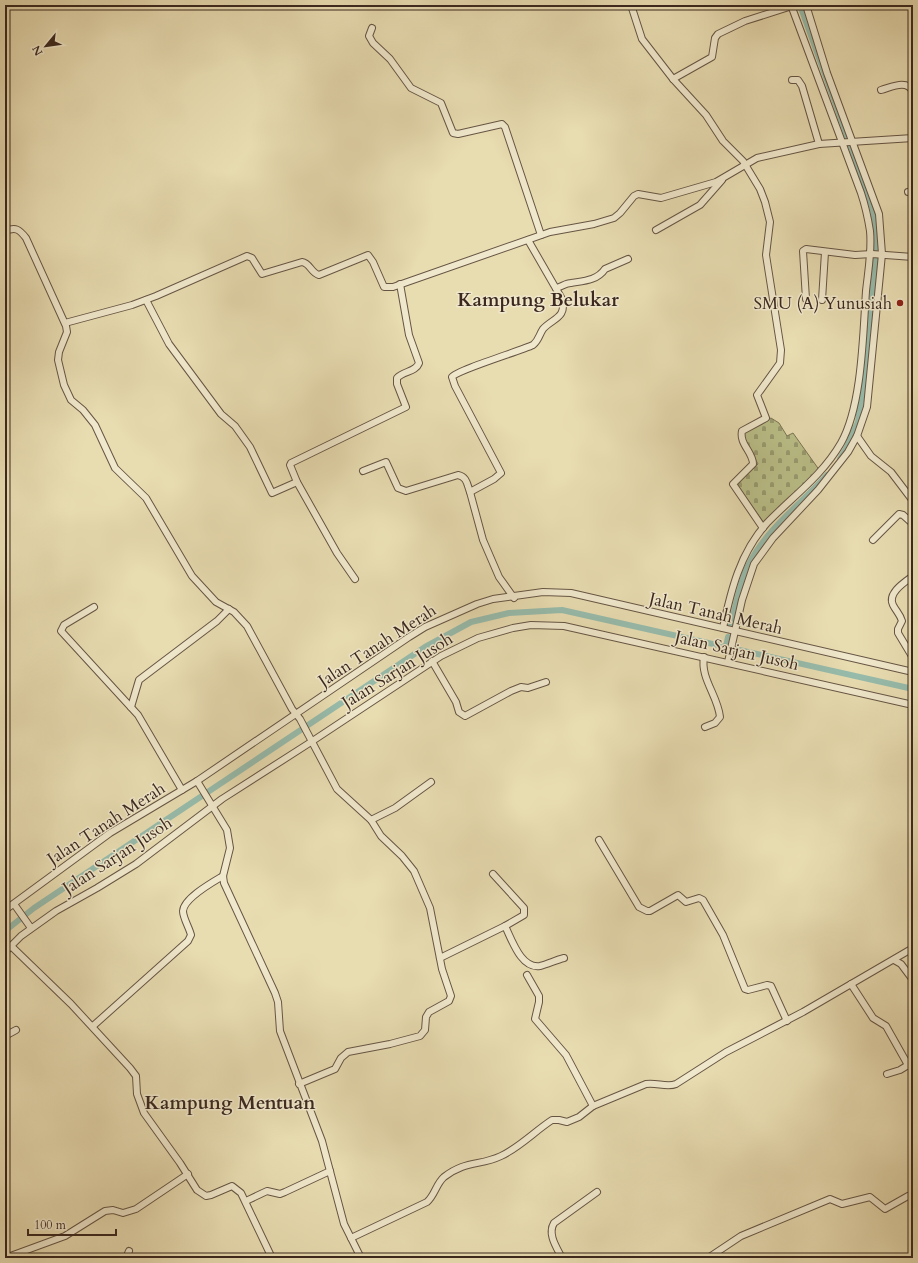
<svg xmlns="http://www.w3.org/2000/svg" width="918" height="1263" font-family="Cardo,serif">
<defs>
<pattern id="cemetery-stones" width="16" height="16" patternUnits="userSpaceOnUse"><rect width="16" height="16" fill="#babf89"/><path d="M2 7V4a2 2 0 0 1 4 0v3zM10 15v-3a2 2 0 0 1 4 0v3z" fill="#989b6f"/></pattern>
</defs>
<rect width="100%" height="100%" fill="#e8dcb1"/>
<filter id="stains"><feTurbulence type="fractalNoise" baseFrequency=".005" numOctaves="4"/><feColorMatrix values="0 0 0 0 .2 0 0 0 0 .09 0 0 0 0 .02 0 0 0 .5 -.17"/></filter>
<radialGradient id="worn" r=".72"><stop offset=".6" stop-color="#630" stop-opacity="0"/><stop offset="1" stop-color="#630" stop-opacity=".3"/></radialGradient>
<polygon fill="url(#cemetery-stones)" stroke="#7a7454" points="771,418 779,423 787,436 793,433 820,471 765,525 736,483 758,464 744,438 745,431"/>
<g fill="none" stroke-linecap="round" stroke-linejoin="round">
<g stroke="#97bcac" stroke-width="6">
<polyline points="800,5 867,191 873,210 877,239 868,349 858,422 847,447 840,459"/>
<path d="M731,625C736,605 739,585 748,566C765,530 801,504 827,475"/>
<polyline points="726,647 728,637"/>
<polyline points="5,931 34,908 425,647 471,622 509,613 562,610 913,689"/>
</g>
<defs>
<g id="minor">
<path d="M631,5L642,39L673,79L706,115L723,141L743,161L760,189L765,202L770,222L766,255L781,350L780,363L757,395L766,418L742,431C739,444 753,452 753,464L733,484L763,528"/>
<polyline points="372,28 369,36 373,43 390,59 411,88 441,103 453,133 458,134 502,124 505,127 541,235"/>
<polyline points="673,79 712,57 715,38 718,34 745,21 792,6"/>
<polyline points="792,80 798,80 802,86 819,144"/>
<path d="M881,90C892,87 907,79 913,92"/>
<polyline points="908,192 913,191"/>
<polyline points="656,230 700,205 722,180"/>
<path d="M5,231C16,227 19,229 26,238L66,326L67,332L59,352L58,360L64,385L71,400L83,410L95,425L115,468L146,498L192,576L216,602L234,612L247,626L292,709L300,719L337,789L371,820L381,836L402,856L414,871L430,908L442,969L451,996L449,1001L429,1012L426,1017L425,1030L420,1036L390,1044L348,1052L341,1058L335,1069L299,1084"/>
<path d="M556,288C561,287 566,283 571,283C582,281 597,281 605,269L628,259"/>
<polyline points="806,299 803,251 806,249 855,255 872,254 913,257"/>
<polyline points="146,300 169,344 221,414 235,426 250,447 272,493 297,482"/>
<polyline points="822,300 825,252"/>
<path d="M65,323L132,305L156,296L247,256L252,258L262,274L302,262C310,263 311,273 319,275L368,255L373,262L384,287H393L550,232L594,224L614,218L620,213L634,196L638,194L661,198L716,182L757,158L819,144L913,138"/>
<polyline points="857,436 871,456 891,472 913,501"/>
<path d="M363,471L386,462L398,488L406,491L458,475C467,477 467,484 470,492L494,479L501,473L455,386L452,377C457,370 520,351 533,345C539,340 539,335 543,329C553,318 567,318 562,299L528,240"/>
<polyline points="470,492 483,540 499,577 514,598"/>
<polyline points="873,540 899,514 903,515 913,524"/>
<path d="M913,576C905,582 887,593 893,605C896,611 900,614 902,621L898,629V633L913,658"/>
<path d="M355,579L337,553L297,482L290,465L291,463L406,407L397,384V378C403,371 416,372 419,363L409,335L400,284"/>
<polyline points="94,607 64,625 61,631 138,715 182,790"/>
<path d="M723,628C731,590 740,553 767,523C792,497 822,476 841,443C862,406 863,335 866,291C868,272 872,251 870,231C868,218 865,205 861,193L791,5"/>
<path d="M704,657C700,678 718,696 720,717L715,723L705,727"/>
<polyline points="432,661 456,702 459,712 465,716 511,691 521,687 528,688 546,682"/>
<polyline points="728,662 742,600 754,564 773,538 818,490 848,452 857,436 867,407 882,254 879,214 827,73 806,5"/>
<polyline points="131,707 139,680 217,621 229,609"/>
<polyline points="197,781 227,830 230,848 223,876 224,883 275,993 278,1002 280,1031 322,1141 344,1224 361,1258"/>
<polyline points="371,820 395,808 431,782"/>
<polyline points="599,840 639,907 647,911 650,911 678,895 686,902 699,898 703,900 723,935 745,989 748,990 767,985 771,986 787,1021"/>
<polyline points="493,874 524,908 524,915 505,926"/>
<polyline points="14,904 31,928"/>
<polyline points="5,910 110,833 197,781 409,637 425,627 477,604 493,599 543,592 571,593 913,672"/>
<polyline points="11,946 71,1004 130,1068 136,1076 137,1094 144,1113 180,1163 197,1190 206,1196 211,1195 232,1186 241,1193 272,1258"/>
<polyline points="5,952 21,936 56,911 97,888 136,864 222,799 311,742 441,656 478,638 513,628 531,625 564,626 913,705"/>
<path d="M440,958L505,926C512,940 521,969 540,966C548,964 556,960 564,958"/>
<polyline points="894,960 901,964 913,980"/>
<path d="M527,975L539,996V1002L535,1019L566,1055L593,1106L646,1084C656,1082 667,1088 676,1084L726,1052L803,1012L913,948"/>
<polyline points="851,984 873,1018 886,1026 908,1065"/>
<path d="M93,1026L188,941L191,935C189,927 183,918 183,911C184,898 213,882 223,876"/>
<polyline points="5,1036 16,1030"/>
<polyline points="887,1074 900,1070 913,1062"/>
<polyline points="246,1201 267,1191 280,1194 285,1192 330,1171"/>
<path d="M351,1238L427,1202C435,1195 436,1184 444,1177C466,1160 480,1166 501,1156C520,1147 535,1131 552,1120H559L567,1122L579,1117L593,1106"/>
<polyline points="5,1258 65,1236 105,1211 113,1210 123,1213 136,1209 188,1174"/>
<polyline points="126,1258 129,1251"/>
<path d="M562,1258C557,1248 547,1234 554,1223L597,1192"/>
<polyline points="708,1258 741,1236 830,1199 842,1204 870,1197 885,1209 908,1196 913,1195"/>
</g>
</defs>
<use href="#minor" stroke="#654" stroke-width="8"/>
<use href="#minor" stroke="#f0e8cc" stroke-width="6"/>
</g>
<circle fill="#8f2418" stroke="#f0e8cc" stroke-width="1.5" cx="900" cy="303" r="4"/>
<g text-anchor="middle" stroke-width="3" stroke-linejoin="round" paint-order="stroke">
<g font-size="17" fill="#3b281f" stroke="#f0e8cc" text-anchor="end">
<text x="892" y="309">SMU (A) Yunusiah</text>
</g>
<g font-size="17" fill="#3b281f" stroke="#f0e8cc">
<text transform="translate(716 613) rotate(13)" y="6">Jalan Tanah Merah</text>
<text transform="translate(377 645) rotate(-33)" y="6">Jalan Tanah Merah</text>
<text transform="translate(737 650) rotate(13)" y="6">Jalan Sarjan Jusoh</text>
<text transform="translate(397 670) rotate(-32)" y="6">Jalan Sarjan Jusoh</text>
<text transform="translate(106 823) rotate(-33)" y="6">Jalan Tanah Merah</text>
<text transform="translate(117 855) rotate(-33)" y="6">Jalan Sarjan Jusoh</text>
</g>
<g font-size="19" font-weight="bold" fill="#3b281f" stroke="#f0e8cc">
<text x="538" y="306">Kampung Belukar</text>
<text x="230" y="1109">Kampung Mentuan</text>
</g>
</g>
<rect width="918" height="1263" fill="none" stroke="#e8dcb1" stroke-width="20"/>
<rect x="6" y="6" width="906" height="1251" fill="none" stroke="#3b281f" stroke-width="2"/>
<rect x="10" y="10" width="898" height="1243" fill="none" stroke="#3b281f"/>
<g transform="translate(46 46) rotate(241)" stroke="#f0e8cc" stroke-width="3" paint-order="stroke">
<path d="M0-3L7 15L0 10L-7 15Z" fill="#3b281f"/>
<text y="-6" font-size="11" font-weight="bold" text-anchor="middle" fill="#3b281f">N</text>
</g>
<path d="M28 1229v6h88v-6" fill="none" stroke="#3b281f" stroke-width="2"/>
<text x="34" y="1229" font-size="12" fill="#3b281f" stroke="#f0e8cc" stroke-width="3" paint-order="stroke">100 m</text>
<rect width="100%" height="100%" filter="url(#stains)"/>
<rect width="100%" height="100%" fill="url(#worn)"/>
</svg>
